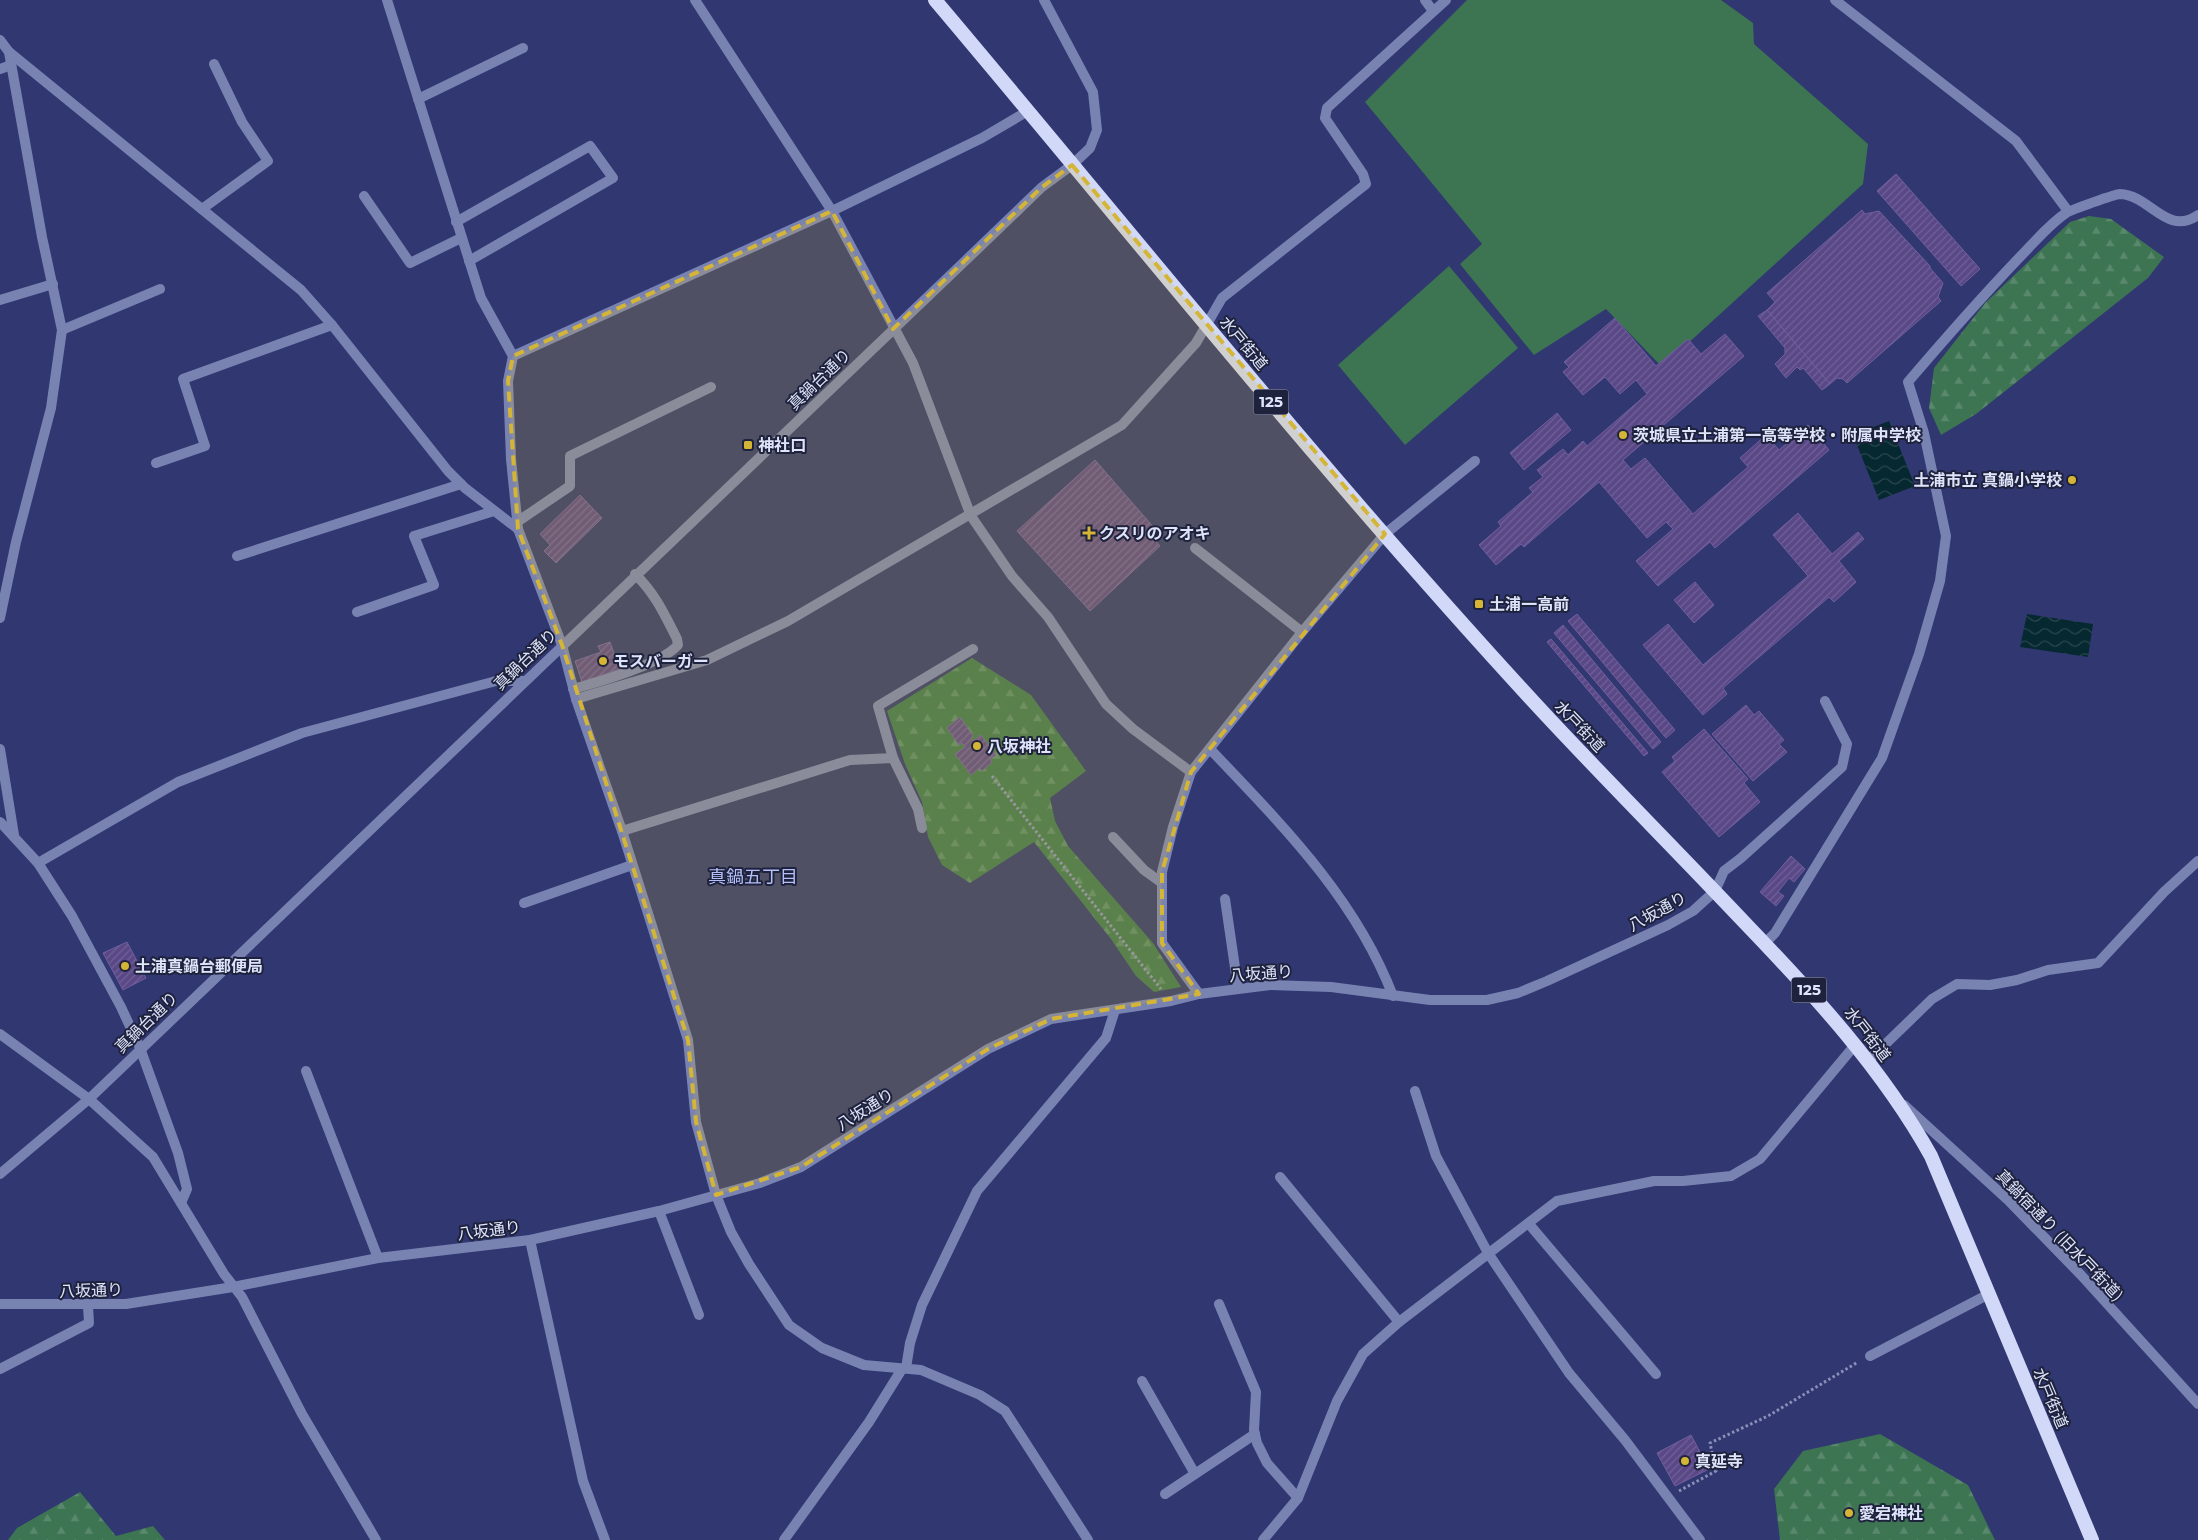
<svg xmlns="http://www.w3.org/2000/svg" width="2198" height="1540" font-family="Montserrat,'Noto Sans JP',sans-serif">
<defs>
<pattern id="forest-firs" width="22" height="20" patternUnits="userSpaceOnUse" patternTransform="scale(1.25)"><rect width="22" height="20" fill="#3d7452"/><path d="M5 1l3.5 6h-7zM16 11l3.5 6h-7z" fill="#59886c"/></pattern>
<pattern id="water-waves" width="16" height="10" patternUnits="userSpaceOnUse" patternTransform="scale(1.25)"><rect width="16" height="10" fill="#062830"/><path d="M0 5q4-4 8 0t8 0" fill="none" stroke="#2a474f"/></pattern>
<pattern id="building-hatch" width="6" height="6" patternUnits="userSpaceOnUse" patternTransform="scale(1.25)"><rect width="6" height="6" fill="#594786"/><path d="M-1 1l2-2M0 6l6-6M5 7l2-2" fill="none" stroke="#706198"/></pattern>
</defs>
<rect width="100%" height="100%" fill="#303771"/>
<g fill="url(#forest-firs)">
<polygon points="2089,216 2111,219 2164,257 2148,278 1976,414 1941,435 1929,408 1934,368 1985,303 2070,222"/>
<polygon points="972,658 1031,695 1086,771 1050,798 1055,821 1068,846 1153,943 1181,987 1154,992 1136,976 1111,939 1034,842 970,883 942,865 928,837 922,802 905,764 887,711"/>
<polygon points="1880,1434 1968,1485 1995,1540 1780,1540 1774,1489 1803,1451"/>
<polygon points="80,1492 116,1536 153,1526 165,1540 8,1540 17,1528"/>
</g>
<g fill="#3d7452">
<polygon points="1467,0 1721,0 1753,23 1754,44 1868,144 1863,184 1662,367 1606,309 1534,355 1460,264 1482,244 1365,102"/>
<polygon points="1449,266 1518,348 1405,445 1338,365"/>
</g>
<g fill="url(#water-waves)">
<polygon points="1889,421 1915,486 1879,500 1853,435"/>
<polygon points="2027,614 2093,624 2088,657 2020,647"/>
</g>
<g fill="url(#building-hatch)" stroke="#705f9e">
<polygon points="1896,174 1980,269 1961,286 1877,191"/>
<polygon points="1862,210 1865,214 1879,211 1930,266 1930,268 1943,283 1938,297 1941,301 1847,383 1843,379 1837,378 1830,384 1767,310 1775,302 1767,293"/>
<polygon points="1767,310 1830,384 1822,390 1803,368 1800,370 1797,367 1786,378 1775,364 1785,354 1785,348 1758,316"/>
<polygon points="1615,318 1656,366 1688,339 1701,354 1725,334 1744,356 1623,460 1631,469 1645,458 1693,514 1748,467 1740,458 1766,435 1779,450 1808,425 1829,450 1715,548 1710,542 1658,586 1636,561 1673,529 1666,522 1647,538 1599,482 1524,547 1521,544 1496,565 1479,545 1501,526 1498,522 1533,492 1529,488 1543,477 1537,470 1563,449 1568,455 1583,441 1587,446 1647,394 1636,380 1620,394 1605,377 1583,395 1563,372 1569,367 1564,362"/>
<polygon points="1557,413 1571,430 1524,470 1510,453"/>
<polygon points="1095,460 1156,530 1151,535 1160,546 1090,611 1017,531"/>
<polygon points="580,495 602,518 556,563 544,551 550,545 540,534"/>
<polygon points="1798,513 1832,554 1858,532 1864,539 1839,561 1856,582 1834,602 1829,597 1723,688 1727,694 1703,715 1643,645 1668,624 1703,665 1808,576 1773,535"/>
<polygon points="1695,582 1714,605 1694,623 1674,600"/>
<polygon points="1577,614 1675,730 1666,738 1568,621"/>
<polygon points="1563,625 1661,742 1653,749 1554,633"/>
<polygon points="1551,639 1648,753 1644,756 1547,642"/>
<polygon points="610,642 620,669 582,682 575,661 601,652 598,646"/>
<polygon points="1746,705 1754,715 1759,711 1784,740 1779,744 1787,752 1753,781 1712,734"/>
<polygon points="960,717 973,736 971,738 973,741 981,735 996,755 990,759 992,762 982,771 979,768 971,775 955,754 965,747 962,743 959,745 947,728"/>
<polygon points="1704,729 1748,779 1744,783 1760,802 1719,837 1662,772 1675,761 1672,757"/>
<polygon points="1791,856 1805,869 1794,882 1789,878 1778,892 1784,896 1776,906 1760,892"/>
<polygon points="127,942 146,978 123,990 103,953"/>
<polygon points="1691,1435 1709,1469 1675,1486 1657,1453"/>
</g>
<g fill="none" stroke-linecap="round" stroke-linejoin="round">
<g stroke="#8a90b7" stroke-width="3" stroke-dasharray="2.5 2.5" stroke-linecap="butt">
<polyline points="992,776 1161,989"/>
<polyline points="1679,1491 1716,1471 1710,1443 1768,1416 1858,1362"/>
</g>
<g stroke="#7983b2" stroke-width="10">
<polyline points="418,99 523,48"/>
<polyline points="364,196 410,263 461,238"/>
<polyline points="202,209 268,161 242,122 214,64"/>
<polyline points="456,222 590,146 613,178 469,261"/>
<polyline points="62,330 160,289"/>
<polyline points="156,463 205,446 183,379 332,325"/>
<polyline points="1385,534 1475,461"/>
<polyline points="237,556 461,484"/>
<path d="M573,689C599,682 661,664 678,645L677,639C665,615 655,593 635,574"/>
<path d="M1210,749C1281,824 1355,897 1393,996"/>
<polyline points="38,863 178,782 302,733 496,681 524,681"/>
<polyline points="1715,891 1724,871 1741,858 1842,767 1847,744 1825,701"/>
<polyline points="1870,1356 1989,1294"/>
<polyline points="906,1368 910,1343 922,1305 977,1191 1106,1038 1115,1010"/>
</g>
<g stroke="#7983b2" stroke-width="10">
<polyline points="387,0 481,298 513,356 508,381 511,459 518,529 562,645 576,699 622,831 688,1040 696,1122 716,1195 731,1232 749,1264 789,1325 822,1348 864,1365 921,1370 980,1395 1005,1411 1088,1540"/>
<polyline points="695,0 832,211 913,363 971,516 1012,576 1048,617 1106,704 1133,729 1191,772"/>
<polyline points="1044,0 1093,92 1097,130 1090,148 1072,165"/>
<polyline points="1425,0 1433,11"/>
<polyline points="1835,0 2016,141 2068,211"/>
<polyline points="0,40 9,52 42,237 62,330 51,408 16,542 0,618"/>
<polyline points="9,52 301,290 332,325 448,471 465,488 518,529"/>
<polyline points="0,69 11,65"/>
<polyline points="0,300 53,284"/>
<polyline points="513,356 832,211 982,138 1028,111"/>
<polyline points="517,522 570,486 570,456 711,387"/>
<polyline points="1195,548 1302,632"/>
<polyline points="357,612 434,585 414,536 494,511"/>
<polyline points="576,699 707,660 788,621 1122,425 1196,343 1222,298 1366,184 1363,174 1325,118 1327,108 1446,0"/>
<polyline points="0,749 14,835"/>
<polyline points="893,758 918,809 922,828"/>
<polyline points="0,822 38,863 72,916 121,1007 140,1048 178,1153 187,1189 181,1203"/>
<polyline points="622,831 850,760 893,758 878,706 973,649"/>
<polyline points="1113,837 1144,870 1162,883"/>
<polyline points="1225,899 1238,988"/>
<polyline points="524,903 632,865"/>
<path d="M1765,943L1775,933L1882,758L1919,654L1940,581L1946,536L1924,433L1908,382C1943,341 1979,300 2017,260C2033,244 2047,226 2066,213C2071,210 2115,194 2120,194C2150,195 2167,237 2198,215"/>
<polyline points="1199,994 1162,943 1162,872 1173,827 1191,772 1302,632 1385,534"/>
<polyline points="0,1034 89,1099 153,1157 224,1274 242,1297 302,1414 376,1540"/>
<polyline points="1868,1061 1932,999 1957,984 1990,985 2017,980 2048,970 2098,963 2164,892 2198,861"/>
<polyline points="306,1071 378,1258"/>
<polyline points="1415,1091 1436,1156 1488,1253 1569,1373 1625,1440 1700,1540"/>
<polyline points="1904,1105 2008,1200 2081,1275 2198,1404"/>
<polyline points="1280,1177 1399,1322"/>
<polyline points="659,1211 699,1315"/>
<polyline points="1529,1224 1656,1374"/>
<polyline points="530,1240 583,1481 605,1540"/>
<polyline points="0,1304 126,1304 233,1287 378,1258 530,1240 659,1211 760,1183 801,1167 988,1049 1051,1019 1171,1001 1199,994 1270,985 1331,987 1430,1000 1487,1000 1518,993 1547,981 1668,925 1693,911 1715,891"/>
<polyline points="1219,1304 1256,1392 1254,1430 1257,1443 1267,1463 1298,1498"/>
<polyline points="0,1369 89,1323 88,1306"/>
<polyline points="1142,1381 1195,1474"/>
<polyline points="1165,1494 1255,1434"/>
<polyline points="784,1540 869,1422 902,1369"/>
<polyline points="1263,1540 1298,1498 1337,1401 1363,1354 1399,1322 1557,1201 1654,1181 1683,1181 1731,1176 1760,1159 1855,1045"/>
</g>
<polyline stroke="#7983b2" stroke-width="10" points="0,1174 89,1099 965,261 1042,187 1072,165"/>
<path stroke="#d1d8f8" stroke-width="14" d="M935,0C1136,238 1331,483 1543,712C1609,783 1678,852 1745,923C1814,995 1882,1068 1931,1156L2092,1540"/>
</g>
<path fill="#d4b535" fill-opacity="0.2" stroke="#d4b535" stroke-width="4" stroke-dasharray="10 6" stroke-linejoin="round" d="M1072,165L1385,534L1191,772L1162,872V943L1199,994L1051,1019L988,1049L801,1167L716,1195L696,1122L688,1040L562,645L518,529L508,381L513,356L832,211L893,329L1042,187Z"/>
<g fill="#d4b535" stroke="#1e223d" stroke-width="2">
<circle cx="1623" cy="435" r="5"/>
<rect x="743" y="440" width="10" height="10" rx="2.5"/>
<circle cx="2072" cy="480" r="5"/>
<path d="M1086.5 525.5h5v5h5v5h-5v5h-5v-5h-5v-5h5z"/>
<rect x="1474" y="599" width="10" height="10" rx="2.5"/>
<circle cx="603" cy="661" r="5"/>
<circle cx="977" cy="746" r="5"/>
<circle cx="125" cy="966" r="5"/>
<circle cx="1685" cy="1461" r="5"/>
<circle cx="1849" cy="1513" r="5"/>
</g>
<g text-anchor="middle" stroke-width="4" stroke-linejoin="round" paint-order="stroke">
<g fill="#1e223d" stroke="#a4aac1" stroke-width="1">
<rect x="1253.5" y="389.5" width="35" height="25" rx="4"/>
<rect x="1791.5" y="977.5" width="35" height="25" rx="4"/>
</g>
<g font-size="15" font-weight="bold" fill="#dee4f9">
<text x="1271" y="407">125</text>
<text x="1809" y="995">125</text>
</g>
<g font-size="16" fill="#dee4f9" stroke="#1e223d">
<text transform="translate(1244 343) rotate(50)" y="6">水戸街道</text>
<text transform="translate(819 379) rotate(-44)" y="6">真鍋台通り</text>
<text transform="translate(525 659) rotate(-44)" y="6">真鍋台通り</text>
<text transform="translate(1580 726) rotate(46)" y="6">水戸街道</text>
<text transform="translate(1657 911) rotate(-29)" y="6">八坂通り</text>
<text transform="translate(1261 973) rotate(-4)" y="6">八坂通り</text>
<text transform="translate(146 1022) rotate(-44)" y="6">真鍋台通り</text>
<text transform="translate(1868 1034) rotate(52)" y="6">水戸街道</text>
<text transform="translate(865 1109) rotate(-32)" y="6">八坂通り</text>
<text transform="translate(489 1230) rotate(-7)" y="6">八坂通り</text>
<text transform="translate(2060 1235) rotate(46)" y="6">真鍋宿通り (旧水戸街道)</text>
<text transform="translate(91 1290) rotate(-2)" y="6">八坂通り</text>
<text transform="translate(2051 1398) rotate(67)" y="6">水戸街道</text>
</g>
<g font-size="16" font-weight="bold" fill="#dee4f9" stroke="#1e223d" text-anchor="start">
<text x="1633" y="441">茨城県立土浦第一高等学校・附属中学校</text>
<text x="758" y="451">神社口</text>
<text x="2062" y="486" text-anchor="end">土浦市立 真鍋小学校</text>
<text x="1099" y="539">クスリのアオキ</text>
<text x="1489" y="610">土浦一高前</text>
<text x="613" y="667">モスバーガー</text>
<text x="987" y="752">八坂神社</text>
<text x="135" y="972">土浦真鍋台郵便局</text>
<text x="1695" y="1467">真延寺</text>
<text x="1859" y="1519">愛宕神社</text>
</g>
<g font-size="18" fill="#b3bff6" stroke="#1e223d">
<text x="753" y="883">真鍋五丁目</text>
</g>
</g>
</svg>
